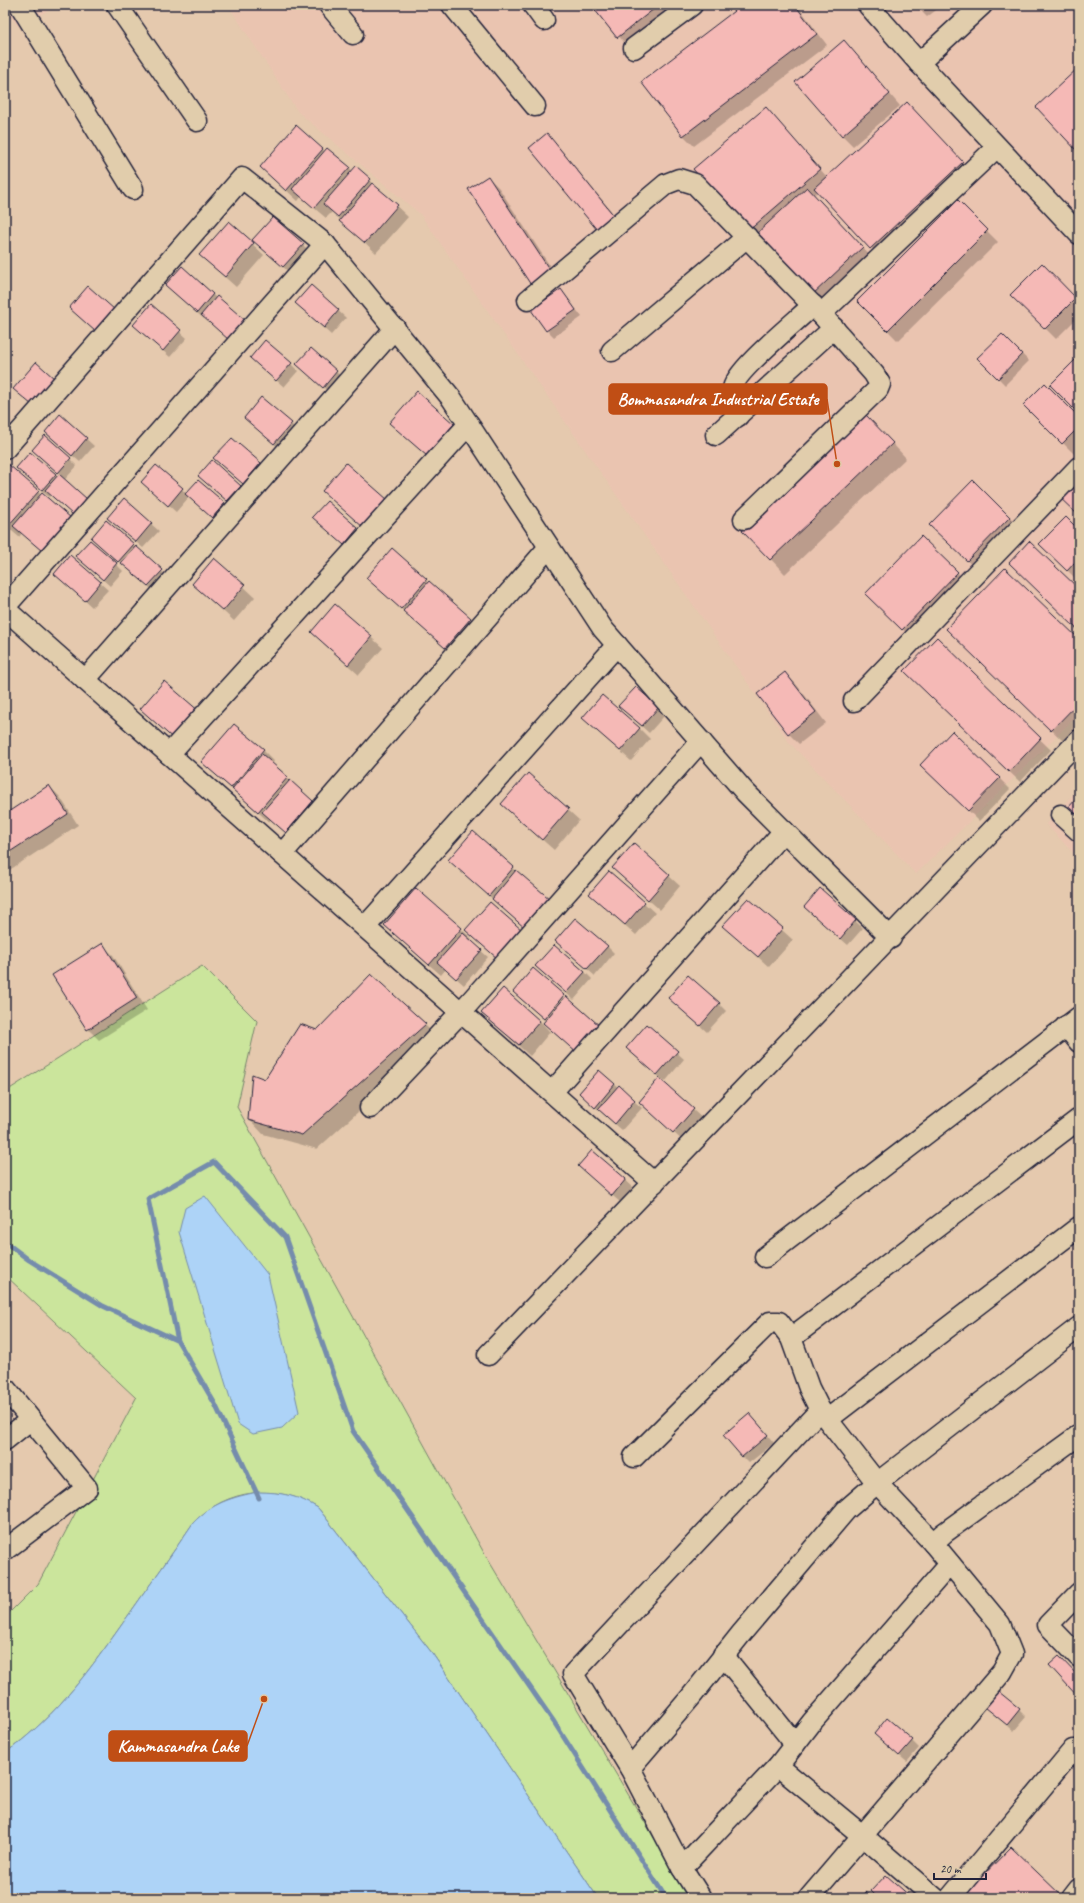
<svg xmlns="http://www.w3.org/2000/svg" width="1084" height="1903" font-family="Caveat,sans-serif">
<rect width="100%" height="100%" fill="#e5c9ae"/>
<filter id="ink" filterUnits="userSpaceOnUse"><feTurbulence type="fractalNoise" baseFrequency=".025" numOctaves="2"/><feDisplacementMap in="SourceGraphic" scale="8" xChannelSelector="R" yChannelSelector="G"/><feConvolveMatrix kernelMatrix="1 2 1 2 8 2 1 2 1" color-interpolation-filters="sRGB"/></filter>
<g filter="url(#ink)">
<g fill="#eac4b0">
<polygon points="5,5 58,5 19,27 5,10"/>
<polygon points="228,5 1079,5 1079,714 916,874 789,742 420,214 298,112"/>
<polygon points="1079,788 1079,859 1046,824"/>
</g>
<path fill="#cbe59c" stroke="#76846c" d="M202,966L257,1021L237,1107L483,1551L690,1898H598L432,1653L318,1508C277,1483 227,1488 193,1523C173,1553 151,1583 130,1613C94,1664 58,1716 5,1753V1617L38,1584L136,1398L5,1275V1092Z"/>
<g fill="#add3f7" stroke="#758cac">
<polygon points="205,1196 268,1275 299,1412 282,1428 253,1434 238,1424 179,1232 185,1208"/>
<path d="M258,1492C281,1492 299,1496 318,1508L432,1653L598,1898H5V1753C58,1716 94,1664 130,1613C151,1583 173,1553 193,1523C212,1503 232,1497 258,1492Z"/>
</g>
<g fill="#0003">
<polygon points="592,5 683,5 629,48"/>
<polygon points="743,5 797,5 827,45 694,146 684,136 642,82"/>
<polygon points="915,5 943,5 927,17"/>
<polygon points="854,52 900,106 853,146 842,135"/>
<polygon points="766,108 827,177 918,114 973,174 882,259 818,191 814,195 873,259 822,306 748,231"/>
<polygon points="547,135 558,146 625,228 609,242"/>
<polygon points="322,149 325,152 328,149 353,171 356,168 408,217 376,253 332,212 326,218 301,197 298,201 261,167"/>
<polygon points="488,177 499,188 561,283 542,295"/>
<polygon points="958,202 998,242 898,341 859,301"/>
<polygon points="229,222 264,255 236,287 200,255"/>
<polygon points="303,245 310,252 291,274 261,247"/>
<polygon points="1042,265 1079,302 1079,316 1056,339 1012,295"/>
<polygon points="311,286 346,318 331,335 296,303"/>
<polygon points="561,290 582,317 554,337 547,330"/>
<polygon points="173,292 212,294 216,298 204,319"/>
<polygon points="151,306 187,338 170,357 141,332"/>
<polygon points="1002,335 1029,361 1005,385 979,358"/>
<polygon points="311,349 344,379 331,394 305,371"/>
<polygon points="258,364 291,364 298,371 284,387"/>
<polygon points="417,393 465,435 438,466 390,423"/>
<polygon points="1025,405 1079,418 1079,448 1074,454"/>
<polygon points="60,415 94,446 80,462 53,439"/>
<polygon points="291,424 298,431 281,450 252,425"/>
<polygon points="879,429 906,458 785,574 744,531"/>
<polygon points="232,439 268,471 251,490 222,465"/>
<polygon points="40,457 70,459 77,466 49,497 24,475 55,475 58,477 60,474"/>
<polygon points="156,466 187,494 198,481 231,511 220,524 189,497 176,512 150,489"/>
<polygon points="5,470 42,495 53,561 22,533 19,537 5,525"/>
<polygon points="973,481 1021,528 978,571 941,536"/>
<polygon points="206,483 240,486 247,493 235,508"/>
<polygon points="124,500 159,531 143,548 116,525"/>
<polygon points="327,503 365,536 352,551 321,524"/>
<polygon points="1079,531 1079,580 1078,581 1041,544"/>
<polygon points="921,537 968,583 914,640 877,605"/>
<polygon points="92,538 133,545 169,578 156,593"/>
<polygon points="392,550 481,630 456,658 367,578"/>
<polygon points="70,556 108,590 92,607 62,580"/>
<polygon points="214,559 255,597 234,621 204,594"/>
<polygon points="84,563 116,564 123,571 110,586"/>
<polygon points="335,605 383,648 359,675 323,643"/>
<polygon points="937,639 1051,750 1020,782 916,682"/>
<polygon points="958,640 1079,640 1079,724 1063,741"/>
<polygon points="785,673 796,684 826,723 799,744 788,733"/>
<polygon points="658,708 665,715 649,733 627,713"/>
<polygon points="141,709 200,713 210,724 187,751"/>
<polygon points="583,718 639,728 650,739 631,761"/>
<polygon points="234,725 263,750 274,761 272,764 320,809 293,839 271,819 269,822 202,762"/>
<polygon points="528,774 579,820 554,850 513,814"/>
<polygon points="932,775 999,778 1010,789 979,821"/>
<polygon points="49,786 60,797 78,825 5,873 5,815"/>
<polygon points="473,832 524,878 497,903 460,870"/>
<polygon points="669,876 680,886 660,910 625,879"/>
<polygon points="820,890 863,928 848,945 812,914"/>
<polygon points="748,899 793,940 769,967 724,926"/>
<polygon points="644,903 655,913 636,935 601,904"/>
<polygon points="461,929 472,939 470,941 488,957 464,985 446,969 441,975 396,936"/>
<polygon points="102,945 113,955 147,1010 99,1040 88,1029"/>
<polygon points="607,946 614,953 595,976 563,948"/>
<polygon points="533,970 565,999 546,1021 521,999"/>
<polygon points="585,972 592,979 574,1000 543,973"/>
<polygon points="669,998 719,1004 726,1011 707,1032"/>
<polygon points="540,1021 550,1032 530,1056 493,1023"/>
<polygon points="425,1025 439,1039 317,1149 263,1134 249,1119 265,1081 317,1032"/>
<polygon points="647,1026 684,1059 665,1082 634,1055"/>
<polygon points="599,1071 642,1108 622,1130 587,1100"/>
<polygon points="640,1102 693,1110 704,1120 685,1143"/>
<polygon points="592,1151 633,1187 620,1202 586,1173"/>
<polygon points="756,1421 774,1443 749,1463 742,1456"/>
<polygon points="989,1710 1019,1710 1026,1717 1014,1731"/>
<polygon points="882,1741 912,1741 919,1748 907,1762"/>
<polygon points="1011,1848 1062,1898 964,1898"/>
</g>
<g fill="none" stroke-linecap="round" stroke-linejoin="round">
<g stroke="#758cac" stroke-width="5">
<polyline points="5,1242 29,1260 103,1306 178,1341"/>
<polyline points="259,1498 215,1404 178,1341 148,1199 214,1162 285,1237 353,1431 554,1722 666,1898"/>
</g>
</g>
<g fill="#f5b9b6" stroke="#22223b">
<polygon points="591,5 659,5 617,38"/>
<polygon points="742,5 795,5 817,34 683,136 641,82"/>
<polygon points="844,40 890,94 842,136 795,82"/>
<polygon points="1079,67 1079,148 1077,151 1036,107"/>
<polygon points="907,102 963,162 870,249 814,188"/>
<polygon points="766,107 820,169 747,232 693,169"/>
<polygon points="296,125 323,149 286,191 260,167"/>
<polygon points="547,133 615,217 598,231 529,148"/>
<polygon points="327,148 350,167 314,208 292,189"/>
<polygon points="356,166 371,179 338,217 323,204"/>
<polygon points="488,176 551,272 531,285 468,189"/>
<polygon points="372,183 398,205 365,243 339,221"/>
<polygon points="807,187 863,247 811,296 754,236"/>
<polygon points="958,200 988,230 887,331 857,301"/>
<polygon points="273,217 304,244 283,267 252,240"/>
<polygon points="229,221 254,243 225,277 199,255"/>
<polygon points="1042,263 1076,298 1045,329 1010,295"/>
<polygon points="182,266 213,294 197,313 165,285"/>
<polygon points="311,285 339,310 324,328 295,303"/>
<polygon points="88,286 115,310 96,332 69,308"/>
<polygon points="561,289 576,310 546,331 531,310"/>
<polygon points="217,296 246,321 229,340 201,315"/>
<polygon points="151,304 181,330 163,351 133,325"/>
<polygon points="1002,334 1022,354 998,379 977,358"/>
<polygon points="265,340 292,363 276,381 250,358"/>
<polygon points="311,348 337,371 323,388 296,364"/>
<polygon points="1079,352 1079,360 1075,356"/>
<polygon points="1075,360 1079,363 1079,414 1050,385"/>
<polygon points="36,362 55,379 32,405 13,389"/>
<polygon points="1045,383 1079,417 1079,427 1062,444 1023,405"/>
<polygon points="417,391 454,424 427,456 389,423"/>
<polygon points="261,397 292,423 274,444 244,418"/>
<polygon points="60,414 87,438 72,456 45,432"/>
<polygon points="865,414 893,443 770,560 742,531"/>
<polygon points="45,435 71,458 58,473 32,450"/>
<polygon points="232,438 261,463 243,484 213,458"/>
<polygon points="30,452 56,474 42,490 16,468"/>
<polygon points="212,460 241,486 227,501 198,476"/>
<polygon points="346,463 388,500 364,528 322,491"/>
<polygon points="8,464 39,491 7,527 5,525 5,468"/>
<polygon points="156,465 183,488 168,506 141,482"/>
<polygon points="59,474 87,499 73,515 45,490"/>
<polygon points="1079,478 1079,516 1055,493"/>
<polygon points="198,480 225,503 212,518 185,494"/>
<polygon points="973,480 1010,517 967,561 929,525"/>
<polygon points="42,493 71,518 42,551 13,526"/>
<polygon points="124,498 152,523 136,542 107,518"/>
<polygon points="327,501 358,528 344,545 312,517"/>
<polygon points="1066,517 1079,530 1079,558 1067,571 1039,544"/>
<polygon points="106,520 134,544 118,562 91,538"/>
<polygon points="921,536 958,572 902,630 865,594"/>
<polygon points="90,540 117,563 103,580 75,556"/>
<polygon points="1029,541 1079,589 1079,631 1009,563"/>
<polygon points="136,546 163,570 148,586 121,563"/>
<polygon points="392,548 427,579 401,609 366,578"/>
<polygon points="70,555 101,582 85,601 54,574"/>
<polygon points="214,558 245,585 223,611 192,584"/>
<polygon points="1079,558 1079,570 1073,564"/>
<polygon points="1005,568 1079,639 1079,702 1051,731 946,629"/>
<polygon points="429,581 471,618 445,648 403,611"/>
<polygon points="335,604 372,636 348,665 311,632"/>
<polygon points="937,637 1041,738 1009,772 904,671"/>
<polygon points="785,672 816,712 788,734 757,694"/>
<polygon points="164,681 200,712 176,741 140,709"/>
<polygon points="636,687 659,707 642,726 618,706"/>
<polygon points="602,695 640,728 620,751 582,718"/>
<polygon points="234,724 264,749 231,788 201,762"/>
<polygon points="952,731 1000,778 968,811 920,765"/>
<polygon points="262,754 288,777 258,812 232,789"/>
<polygon points="528,773 569,809 542,840 501,804"/>
<polygon points="290,780 313,801 286,833 262,812"/>
<polygon points="49,785 68,814 5,855 5,814"/>
<polygon points="1079,796 1079,821 1066,810"/>
<polygon points="473,831 514,867 489,896 448,860"/>
<polygon points="634,843 670,875 648,900 612,868"/>
<polygon points="516,870 551,900 526,929 492,899"/>
<polygon points="609,871 645,902 625,925 589,894"/>
<polygon points="416,888 462,928 429,965 384,925"/>
<polygon points="820,888 856,920 840,939 804,907"/>
<polygon points="748,898 783,928 758,957 722,926"/>
<polygon points="490,902 523,931 498,959 465,930"/>
<polygon points="575,918 608,946 587,969 555,941"/>
<polygon points="463,933 482,950 456,979 437,962"/>
<polygon points="103,943 137,998 87,1030 52,975"/>
<polygon points="554,945 585,972 566,993 535,966"/>
<polygon points="533,968 564,995 544,1019 513,992"/>
<polygon points="371,974 426,1024 302,1135 248,1120 252,1074 265,1079 300,1024 317,1030"/>
<polygon points="688,975 720,1003 700,1026 668,998"/>
<polygon points="503,988 540,1021 519,1045 481,1013"/>
<polygon points="566,996 601,1027 578,1054 543,1023"/>
<polygon points="647,1024 678,1051 657,1075 626,1048"/>
<polygon points="599,1070 615,1084 595,1108 579,1093"/>
<polygon points="659,1078 694,1109 673,1133 639,1102"/>
<polygon points="619,1085 635,1100 615,1124 598,1109"/>
<polygon points="592,1150 626,1179 612,1196 578,1166"/>
<polygon points="749,1413 768,1435 742,1457 723,1435"/>
<polygon points="1059,1656 1079,1677 1079,1698 1049,1665"/>
<polygon points="993,1687 1020,1709 1007,1725 980,1703"/>
<polygon points="887,1718 913,1740 899,1756 874,1734"/>
<polygon points="1011,1847 1064,1898 962,1897"/>
<polygon points="886,1875 912,1898 878,1898 871,1891"/>
<polygon points="866,1892 873,1898 861,1898"/>
</g>
<g fill="none" stroke-linecap="round" stroke-linejoin="round">
<defs>
<g id="minor">
<polyline points="20,5 133,189"/>
<polyline points="117,5 197,121"/>
<polyline points="329,5 353,34"/>
<polyline points="452,5 535,106"/>
<polyline points="533,5 544,20"/>
<polyline points="868,5 919,63 1079,234"/>
<polyline points="634,48 692,5"/>
<polyline points="919,63 982,5"/>
<polyline points="528,300 666,184 679,179 695,184 821,314 874,374 880,384 878,389 744,519"/>
<polyline points="821,314 997,147"/>
<polyline points="612,351 747,237"/>
<path d="M738,416C736,407 732,397 733,389C733,372 799,319 813,305"/>
<polyline points="716,435 834,328"/>
<polyline points="5,449 242,178 325,244 452,399 603,629 745,792 891,938"/>
<polyline points="5,607 325,244"/>
<polyline points="5,609 654,1183"/>
<polyline points="85,680 395,328"/>
<polyline points="854,701 1079,467"/>
<polyline points="169,754 469,424"/>
<polyline points="1061,815 1079,831"/>
<polyline points="282,854 549,547"/>
<polyline points="365,927 617,645"/>
<polyline points="1066,1026 1079,1042"/>
<polyline points="552,1092 784,831"/>
<polyline points="370,1108 461,1012 701,741"/>
<polyline points="765,1257 1079,1017"/>
<polyline points="791,1338 1079,1119"/>
<polyline points="488,1355 1079,740"/>
<polyline points="5,1388 87,1488 5,1550"/>
<polyline points="828,1419 1079,1227"/>
<polyline points="5,1440 30,1420"/>
<polyline points="634,1457 770,1322 779,1322 791,1338 809,1388 820,1410"/>
<polyline points="933,1543 944,1533 1079,1435"/>
<polyline points="1079,1593 1048,1625 1079,1657"/>
<polyline points="723,1655 795,1744"/>
<polyline points="778,1766 863,1836 935,1898"/>
<polyline points="630,1768 573,1674 820,1410 877,1483 933,1543 1000,1624 1012,1654 1002,1672 809,1898"/>
<polyline points="682,1868 778,1766 812,1722 950,1564"/>
<polyline points="701,1898 682,1868 630,1768 690,1698 741,1634 846,1510 877,1483 1079,1327"/>
<polyline points="950,1898 1073,1750 1079,1750"/>
<polyline points="1072,1898 1079,1889"/>
</g>
</defs>
<use href="#minor" stroke="#22223b" stroke-width="23"/>
<use href="#minor" stroke="#e1cdac" stroke-width="20"/>
</g>
</g>
<path fill="none" stroke="#c04e15" stroke-width="1.5" d="M837 464L827 399M264 1699L247 1746"/>
<g fill="#c04e15" stroke="#e1cdac" stroke-width="1.5">
<circle cx="837" cy="464" r="4"/>
<circle cx="264" cy="1699" r="4"/>
</g>
<g fill="#c04e15" stroke="#c04e15" stroke-width="1.5">
<rect x="609" y="384" width="218" height="30" rx="4"/>
<rect x="109" y="1731" width="138" height="30" rx="4"/>
</g>
<g font-size="18" text-anchor="middle" font-weight="bold" fill="#fff">
<text x="718" y="405">Bommasandra Industrial Estate</text>
<text x="178" y="1752">Kammasandra Lake</text>
</g>
<rect width="1084" height="1903" fill="none" stroke="#e1cdac" stroke-width="20"/>
<rect x="10" y="10" width="1064" height="1883" fill="none" stroke="#22223b" stroke-width="1.5" filter="url(#ink)"/>
<path d="M934 1873v6h52v-6" fill="none" stroke="#22223b" stroke-width="2"/>
<text x="940" y="1873" font-size="12" fill="#22223b" stroke="#e1cdac" stroke-width="3" paint-order="stroke">20 m</text>
</svg>
